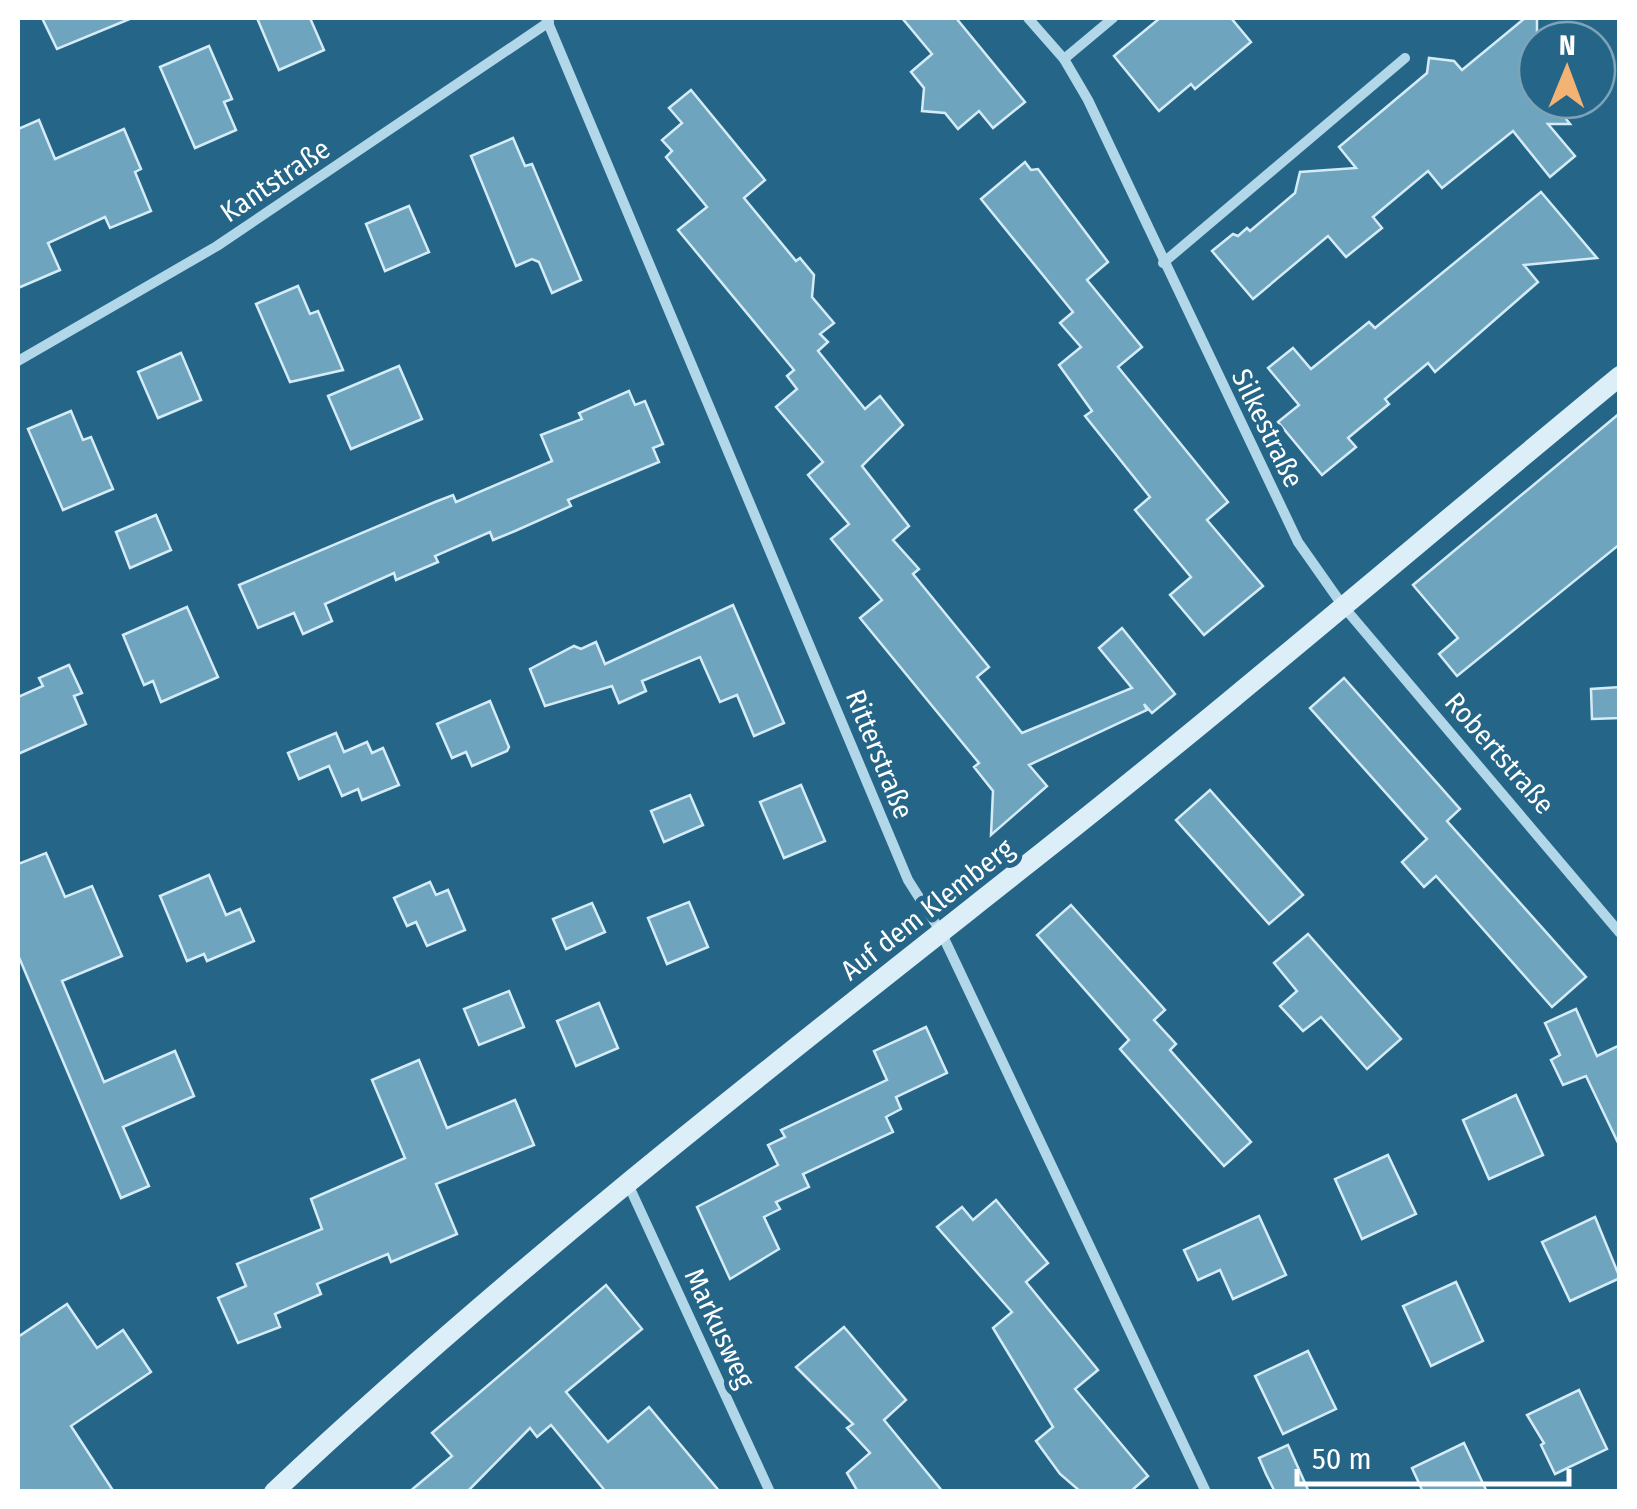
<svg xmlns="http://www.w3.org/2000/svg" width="1637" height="1509" font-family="'Fira Sans Condensed',sans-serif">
<rect width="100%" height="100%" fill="#256688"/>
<g fill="#6ea4be" stroke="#d5ecf7" stroke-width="2.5">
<polygon points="42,18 132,18 57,49"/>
<polygon points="257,18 310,18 324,50 279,70"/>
<polygon points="902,18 956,18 1025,102 993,128 979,111 958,129 945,113 922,111 924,88 911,72 932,54"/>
<polygon points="1160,18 1231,18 1251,42 1195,89 1191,84 1159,111 1114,56"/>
<polygon points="1525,18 1537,18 1537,100 1551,100 1570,124 1548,124 1575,156 1550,177 1513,131 1442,188 1428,171 1373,217 1382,228 1346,257 1328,236 1253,299 1212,251 1233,234 1238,236 1247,228 1250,231 1295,193 1300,172 1356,168 1339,147 1427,73 1429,58 1454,61 1462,70"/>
<polygon points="209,46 232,99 224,102 236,130 195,148 160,67"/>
<polygon points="691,90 765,180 744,198 796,261 800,258 814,275 812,297 834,323 820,334 828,342 818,351 865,409 880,396 903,425 862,466 909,526 893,540 919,569 913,574 989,667 977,677 1022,733 1132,688 1099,648 1122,628 1175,694 1152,713 1144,704 1147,710 1029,765 1047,786 991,835 993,791 974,767 979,763 860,618 882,600 831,539 849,524 808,475 823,462 776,407 797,389 787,376 794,370 678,230 707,207 666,157 672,151 662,140 682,123 669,108"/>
<polygon points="39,120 55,159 124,129 141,169 135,172 151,211 110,228 105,217 48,243 60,270 18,288 18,129"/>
<polygon points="513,138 525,166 532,164 581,280 552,293 539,262 532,259 516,266 471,156"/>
<polygon points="1025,162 1031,170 1038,169 1108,262 1087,280 1142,347 1118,367 1228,502 1207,520 1263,586 1204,635 1170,595 1191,577 1135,510 1150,497 1085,416 1092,411 1059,365 1081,347 1060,323 1073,312 981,199"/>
<polygon points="1541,192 1597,258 1524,265 1538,282 1435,372 1428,363 1385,399 1389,404 1348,438 1356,447 1322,475 1278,422 1299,405 1268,368 1293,348 1311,369 1369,322 1375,328"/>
<polygon points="409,206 429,252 385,271 366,224"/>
<polygon points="298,286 310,314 318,311 343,370 290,382 256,304"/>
<polygon points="181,353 201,400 158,418 138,372"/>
<polygon points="399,366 422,419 351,449 328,396"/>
<polygon points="629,391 635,405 645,401 663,444 653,448 659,462 568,500 571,506 515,531 493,540 490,532 435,556 438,562 396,580 394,573 325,604 332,621 303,634 294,613 258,628 239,585 435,502 453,495 456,502 552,461 541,435 582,419 579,413"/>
<polygon points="71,411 83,440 91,437 113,489 63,510 28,429"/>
<polygon points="1620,413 1620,544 1457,676 1439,654 1458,638 1413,585"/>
<polygon points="156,515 171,550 130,568 116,532"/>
<polygon points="733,605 784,723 754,736 737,695 720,702 700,657 642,681 646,691 619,703 612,686 545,706 530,669 574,646 581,649 596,642 605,664"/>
<polygon points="187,607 218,677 161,702 153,681 144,685 123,635"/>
<polygon points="69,665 82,693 74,696 86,724 18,754 18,697 43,686 39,678"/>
<polygon points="1344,678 1460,809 1447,821 1586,977 1552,1007 1436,876 1424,887 1402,862 1427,839 1310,708"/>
<polygon points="1620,687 1620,718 1592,719 1591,689"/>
<polygon points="490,701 509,747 507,751 472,766 466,752 452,758 437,724"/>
<polygon points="336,733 344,752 367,742 372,753 383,748 399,785 362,800 358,789 342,796 329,766 299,779 288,753"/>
<polygon points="801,785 825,841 784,858 760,802"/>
<polygon points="1210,790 1303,895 1269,924 1176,820"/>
<polygon points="690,795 703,825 664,842 651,811"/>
<polygon points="46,853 65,897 92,886 122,956 62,981 104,1082 175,1051 194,1096 123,1127 149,1186 121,1198 18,955 18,864"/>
<polygon points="209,875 226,915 240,909 254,941 207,961 204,954 187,961 160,896"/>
<polygon points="430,882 436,895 448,890 465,930 427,946 416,922 407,926 394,898"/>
<polygon points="689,902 708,947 667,964 648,918"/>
<polygon points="592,903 605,932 566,949 553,919"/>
<polygon points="1071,905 1165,1010 1154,1020 1176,1044 1170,1050 1251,1142 1224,1166 1120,1049 1129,1040 1037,935"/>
<polygon points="1308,934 1401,1039 1367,1069 1321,1017 1303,1031 1280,1006 1297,991 1274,963"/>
<polygon points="509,991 524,1027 479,1045 464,1009"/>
<polygon points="599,1003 618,1048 576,1066 557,1021"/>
<polygon points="1576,1009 1597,1056 1620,1045 1620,1147 1586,1076 1563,1085 1551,1060 1560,1055 1545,1023"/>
<polygon points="926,1027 947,1073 896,1097 901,1109 886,1117 893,1132 803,1174 809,1187 776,1202 780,1209 764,1217 779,1249 730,1279 697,1207 778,1165 768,1145 785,1137 781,1130 887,1080 874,1051"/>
<polygon points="419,1060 447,1128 515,1100 534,1145 436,1184 457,1234 391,1262 388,1254 317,1284 321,1294 275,1314 280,1327 238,1343 218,1298 246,1286 237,1264 322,1229 311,1199 405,1158 372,1080"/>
<polygon points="1516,1095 1543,1155 1489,1179 1463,1120"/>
<polygon points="1388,1155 1416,1214 1362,1239 1335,1179"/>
<polygon points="996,1200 1048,1263 1026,1282 1098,1370 1075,1389 1148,1476 1130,1492 1081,1492 1060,1474 1036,1441 1053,1427 993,1328 1012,1312 937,1227 962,1207 973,1220"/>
<polygon points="1259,1216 1286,1275 1233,1299 1220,1270 1198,1280 1184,1250"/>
<polygon points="1595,1217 1620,1278 1570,1301 1542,1242"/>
<polygon points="1456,1282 1483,1341 1431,1366 1403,1306"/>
<polygon points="606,1285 642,1329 566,1392 608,1442 649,1407 720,1492 606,1492 551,1425 537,1437 530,1428 467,1492 409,1492 452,1456 432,1433"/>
<polygon points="67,1304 97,1348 123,1330 151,1372 71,1426 114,1492 18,1492 18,1337"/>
<polygon points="844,1327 906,1400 884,1420 943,1492 858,1492 847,1473 870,1453 847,1428 853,1424 796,1367"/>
<polygon points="1308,1351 1336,1409 1283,1434 1255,1376"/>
<polygon points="1579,1390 1607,1449 1555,1474 1541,1445 1544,1443 1527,1415"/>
<polygon points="1464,1443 1487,1492 1423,1492 1412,1468"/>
<polygon points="1288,1445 1309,1492 1275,1492 1266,1474 1259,1458"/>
</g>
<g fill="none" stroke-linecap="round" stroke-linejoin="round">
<g stroke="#b1d7e9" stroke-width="10">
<polyline points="546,18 908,880 941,932 1206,1492"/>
<polyline points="1028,18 1064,59 1088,100 1298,542 1343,606 1620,933"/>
<polyline points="1064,59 1113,18"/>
<polyline points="1163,263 1405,58"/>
<polyline points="18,361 217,246 549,22"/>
<polyline points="628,1184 770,1492"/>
</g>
<path stroke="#dceef8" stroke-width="20" d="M274,1492C517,1263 782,1058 1044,851C1239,697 1428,534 1620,376"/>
</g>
<g text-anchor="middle" stroke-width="10" stroke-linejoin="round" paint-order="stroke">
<g font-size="28" fill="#fff" stroke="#256688">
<text transform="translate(275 180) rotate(-34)" y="10">Kantstraße</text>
<text transform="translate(1268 428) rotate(64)" y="10">Silkestraße</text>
<text transform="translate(1500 753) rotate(49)" y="10">Robertstraße</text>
<text transform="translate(880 754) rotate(68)" y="10">Ritterstraße</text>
<text transform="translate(927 909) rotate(-38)" y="10">Auf dem Klemberg</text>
<text transform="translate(720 1328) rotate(65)" y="10">Markusweg</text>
</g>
</g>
<rect width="1637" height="1509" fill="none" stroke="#ffffff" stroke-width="40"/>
<g transform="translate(1567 70) rotate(1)"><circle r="48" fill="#256688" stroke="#7ca3b8" stroke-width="2.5"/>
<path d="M0-8L18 38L0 25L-18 38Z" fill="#f3b375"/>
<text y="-15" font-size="28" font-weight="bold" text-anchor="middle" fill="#ffffff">N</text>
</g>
<path d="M1297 1469v15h272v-15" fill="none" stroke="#ffffff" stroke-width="5"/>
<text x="1312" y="1469" font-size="30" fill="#ffffff" stroke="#256688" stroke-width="8" paint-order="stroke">50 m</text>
</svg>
